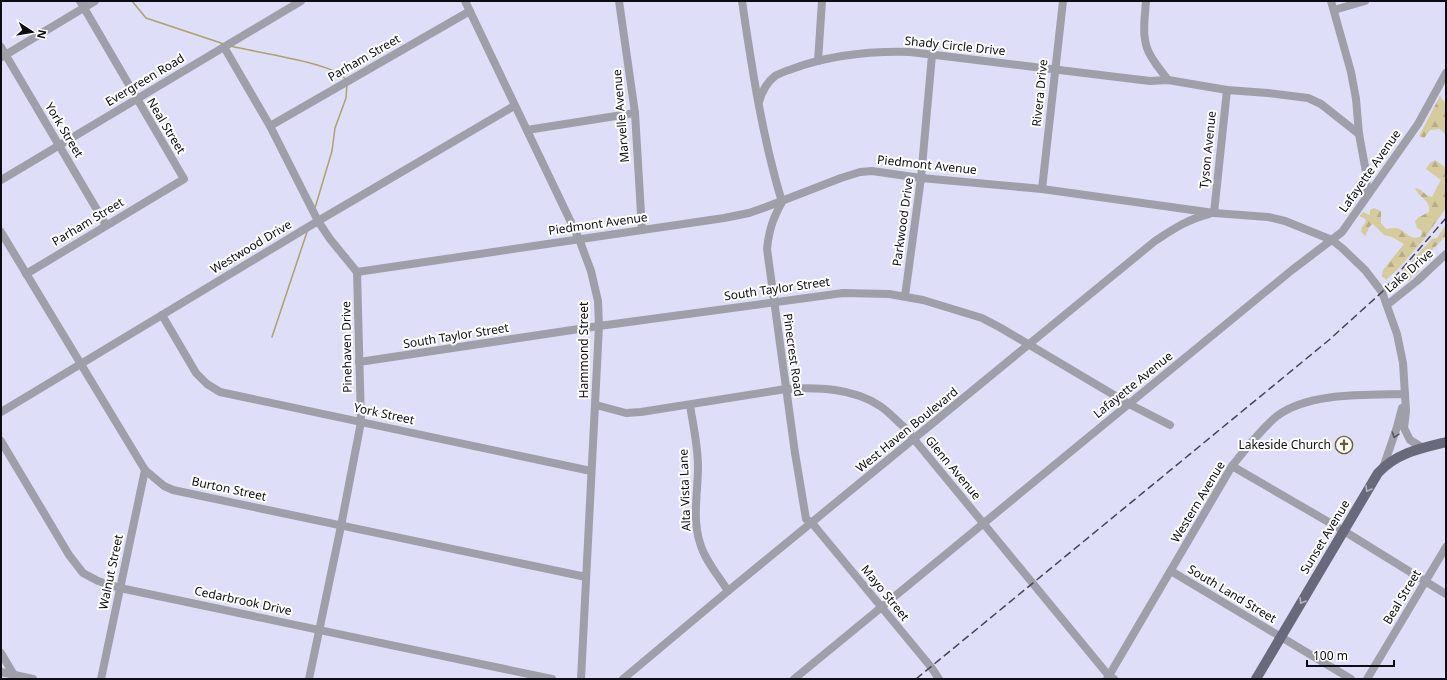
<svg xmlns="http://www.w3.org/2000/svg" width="1447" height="680" font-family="'Noto Sans',sans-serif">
<defs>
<pattern id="forest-firs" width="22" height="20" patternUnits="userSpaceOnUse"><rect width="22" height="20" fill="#d6cb9c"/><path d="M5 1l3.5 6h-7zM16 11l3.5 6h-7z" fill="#b6ad86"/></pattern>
</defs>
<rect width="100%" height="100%" fill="#dedef8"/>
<g fill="url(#forest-firs)">
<polygon points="1440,96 1446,104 1446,135 1440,129 1430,130 1424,138 1419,136"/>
<path d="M1435,160L1446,168V208L1424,239L1399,268L1386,280L1382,276L1383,270L1404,244L1392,237L1384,235L1373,224L1370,226L1365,236L1361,232L1362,227L1366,222L1365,219L1360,216L1363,212L1370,215V210L1374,208L1381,211V223L1386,229C1390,228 1394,228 1397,228C1406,231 1411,242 1421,236L1422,231L1417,228L1415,221L1419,217L1429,212C1431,199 1419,199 1415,188C1421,188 1425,196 1432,197L1441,180L1426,169L1430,163Z"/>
<path d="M1446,224V236L1422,260L1420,270L1416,275L1414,273L1409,281H1406L1398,287L1396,284C1399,272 1423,249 1432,239L1437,238Z"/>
</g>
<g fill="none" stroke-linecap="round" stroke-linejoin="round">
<g stroke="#afa268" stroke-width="1.5">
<polyline points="132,1 146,18 224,44"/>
<path d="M231,46C252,52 336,63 345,79"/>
<polyline points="315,208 332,151 335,128 346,98 347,84"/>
<polyline points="272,337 307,232"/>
</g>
<g stroke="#9f9faa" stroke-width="8">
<polyline points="465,1 579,239 591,271 594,284 598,301 599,326 581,679"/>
<polyline points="619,1 635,113 642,230"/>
<path d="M742,1C752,69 762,136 782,202C773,218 769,230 767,249L795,453L806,519L812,523L931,667L939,679"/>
<path d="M1146,1C1145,16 1142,33 1147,48C1151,60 1161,70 1168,80"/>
<polyline points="1331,1 1351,72 1356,99 1359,134 1366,172 1367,195"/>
<polyline points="1334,10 1365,1"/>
<polyline points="1,47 106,225"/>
<polyline points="224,47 270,126 318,221 330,239 357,272 361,422 341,526 309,679"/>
<polyline points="2,57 95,1"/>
<polyline points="818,61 822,1"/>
<path d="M759,102C762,91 766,83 775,76C780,73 786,71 792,69C830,55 870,51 910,52L1150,81L1168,80L1227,90L1268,93L1308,98L1321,104L1359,134"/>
<polyline points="270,126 470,11"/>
<polyline points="527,130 635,113"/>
<polyline points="1,180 301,1"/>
<polyline points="1042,189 1063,1"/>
<polyline points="1214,213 1227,90"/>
<polyline points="1,232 145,470 164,486 173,490 586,577"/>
<polyline points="357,272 724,218 749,213 766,207 841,178 860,172 872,171 921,178 1042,189 1214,213 1268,217 1285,221 1332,240 1342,248 1365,270 1382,292 1397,334 1403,363 1406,411 1404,428 1410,440 1423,448"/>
<polyline points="26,274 184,179 80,1"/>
<polyline points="905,296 921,178 932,55"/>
<polyline points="1387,305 1417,281 1446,254"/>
<polyline points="162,315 196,373 207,384 220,392 591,471"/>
<polyline points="359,362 599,326 843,293 889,294 923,300 982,318 1001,328 1129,404 1170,425"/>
<path d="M596,405L626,413L641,412L786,389C818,387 853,388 880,406C889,412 896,420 904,427L1109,676L1114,679"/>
<path d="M690,405C693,425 698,446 698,467C698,491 692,519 700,543C705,561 719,576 728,591"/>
<polyline points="1,412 318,221 514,106"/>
<polyline points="1,441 69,555 83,573 98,581 120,588 552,679"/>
<polyline points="1232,466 1344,531 1446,594"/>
<polyline points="1383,468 1397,427 1402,408"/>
<polyline points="1171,571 1351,679"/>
<polyline points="1,653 14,675"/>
<polyline points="1,672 33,679"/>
<polyline points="101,679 145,470"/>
<path d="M623,679L728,591L1155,241C1172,230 1188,219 1209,214"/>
<polyline points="794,679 1292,270 1342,232 1418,124 1446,73"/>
<path d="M1107,679L1232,466C1246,449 1260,430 1277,416C1309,392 1367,395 1405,394"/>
<polyline points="1367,679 1446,547"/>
</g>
<path stroke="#69697c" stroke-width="10" d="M1256,679L1378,473C1396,453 1421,448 1446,442"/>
<polyline stroke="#464553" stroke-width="1.5" stroke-dasharray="8 4" stroke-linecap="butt" points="916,679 1329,340 1382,292 1446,218"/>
</g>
<defs><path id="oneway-chevron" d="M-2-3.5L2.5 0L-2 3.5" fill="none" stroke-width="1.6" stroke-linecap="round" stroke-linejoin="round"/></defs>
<use stroke="#565660" href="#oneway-chevron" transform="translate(1395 435) rotate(108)"/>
<g stroke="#b4b4be">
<use href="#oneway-chevron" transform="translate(1368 489) rotate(121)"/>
<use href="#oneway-chevron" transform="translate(1302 601) rotate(121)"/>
</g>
<defs>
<symbol id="church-ring" viewBox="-11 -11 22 22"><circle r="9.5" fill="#fff" stroke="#695d2a" stroke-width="1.5"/><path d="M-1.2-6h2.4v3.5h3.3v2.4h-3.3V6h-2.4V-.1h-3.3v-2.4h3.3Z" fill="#695d2a"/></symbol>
</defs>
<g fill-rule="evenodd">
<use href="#church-ring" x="1334" y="435" width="20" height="20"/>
</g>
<g text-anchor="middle" stroke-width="4" stroke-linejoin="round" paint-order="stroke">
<g font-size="12" fill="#0d0c15" stroke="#fff">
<text transform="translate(955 46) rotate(6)" y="4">Shady Circle Drive</text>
<text transform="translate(364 58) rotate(-30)" y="4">Parham Street</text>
<text transform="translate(145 80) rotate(-31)" y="4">Evergreen Road</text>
<text transform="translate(1040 93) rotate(-84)" y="4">Rivera Drive</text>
<text transform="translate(621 116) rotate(-95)" y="4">Marvelle Avenue</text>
<text transform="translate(166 126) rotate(59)" y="4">Neal Street</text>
<text transform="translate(64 130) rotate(59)" y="4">York Street</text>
<text transform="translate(1208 150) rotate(-84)" y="4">Tyson Avenue</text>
<text transform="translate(927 165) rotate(6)" y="4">Piedmont Avenue</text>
<text transform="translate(1370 171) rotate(-55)" y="4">Lafayette Avenue</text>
<text transform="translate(88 222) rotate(-31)" y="4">Parham Street</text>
<text transform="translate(903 222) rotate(-82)" y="4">Parkwood Drive</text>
<text transform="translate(598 224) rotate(-8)" y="4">Piedmont Avenue</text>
<text transform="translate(251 247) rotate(-31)" y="4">Westwood Drive</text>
<text transform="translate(1409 271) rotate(-41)" y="4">Lake Drive</text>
<text transform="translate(777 289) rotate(-8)" y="4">South Taylor Street</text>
<text transform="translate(456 336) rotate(-9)" y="4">South Taylor Street</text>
<text transform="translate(347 347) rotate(-91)" y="4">Pinehaven Drive</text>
<text transform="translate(584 350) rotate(-90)" y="4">Hammond Street</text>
<text transform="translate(793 355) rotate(82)" y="4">Pinecrest Road</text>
<text transform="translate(1133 385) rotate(-39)" y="4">Lafayette Avenue</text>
<text transform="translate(384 414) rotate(12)" y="4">York Street</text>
<text transform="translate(907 430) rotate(-39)" y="4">West Haven Boulevard</text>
<text transform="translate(953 468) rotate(50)" y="4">Glenn Avenue</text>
<text transform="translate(229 489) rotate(12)" y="4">Burton Street</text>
<text transform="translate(685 490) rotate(-92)" y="4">Alta Vista Lane</text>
<text transform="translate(1198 502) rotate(-59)" y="4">Western Avenue</text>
<text transform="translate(1325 537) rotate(-59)" y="4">Sunset Avenue</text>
<text transform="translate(111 572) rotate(-78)" y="4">Walnut Street</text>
<text transform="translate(885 593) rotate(51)" y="4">Mayo Street</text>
<text transform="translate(1232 594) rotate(31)" y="4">South Land Street</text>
<text transform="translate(1402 597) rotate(-59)" y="4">Beal Street</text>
<text transform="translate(243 601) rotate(12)" y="4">Cedarbrook Drive</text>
</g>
<g font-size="12" fill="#0d0c15" stroke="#fff" text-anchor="end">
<text x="1331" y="449">Lakeside Church</text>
</g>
</g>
<rect width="1447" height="680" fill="none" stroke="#0d0c15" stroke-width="4"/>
<g transform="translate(32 32) rotate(102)" stroke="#ffffff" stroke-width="3" paint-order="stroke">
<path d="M0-3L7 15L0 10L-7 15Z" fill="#0d0c15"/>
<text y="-6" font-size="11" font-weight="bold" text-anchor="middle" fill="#0d0c15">N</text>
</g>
<path d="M1307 660v6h87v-6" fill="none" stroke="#0d0c15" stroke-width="2"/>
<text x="1313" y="660" font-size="12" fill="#0d0c15" stroke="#ffffff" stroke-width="3" paint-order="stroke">100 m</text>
</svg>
